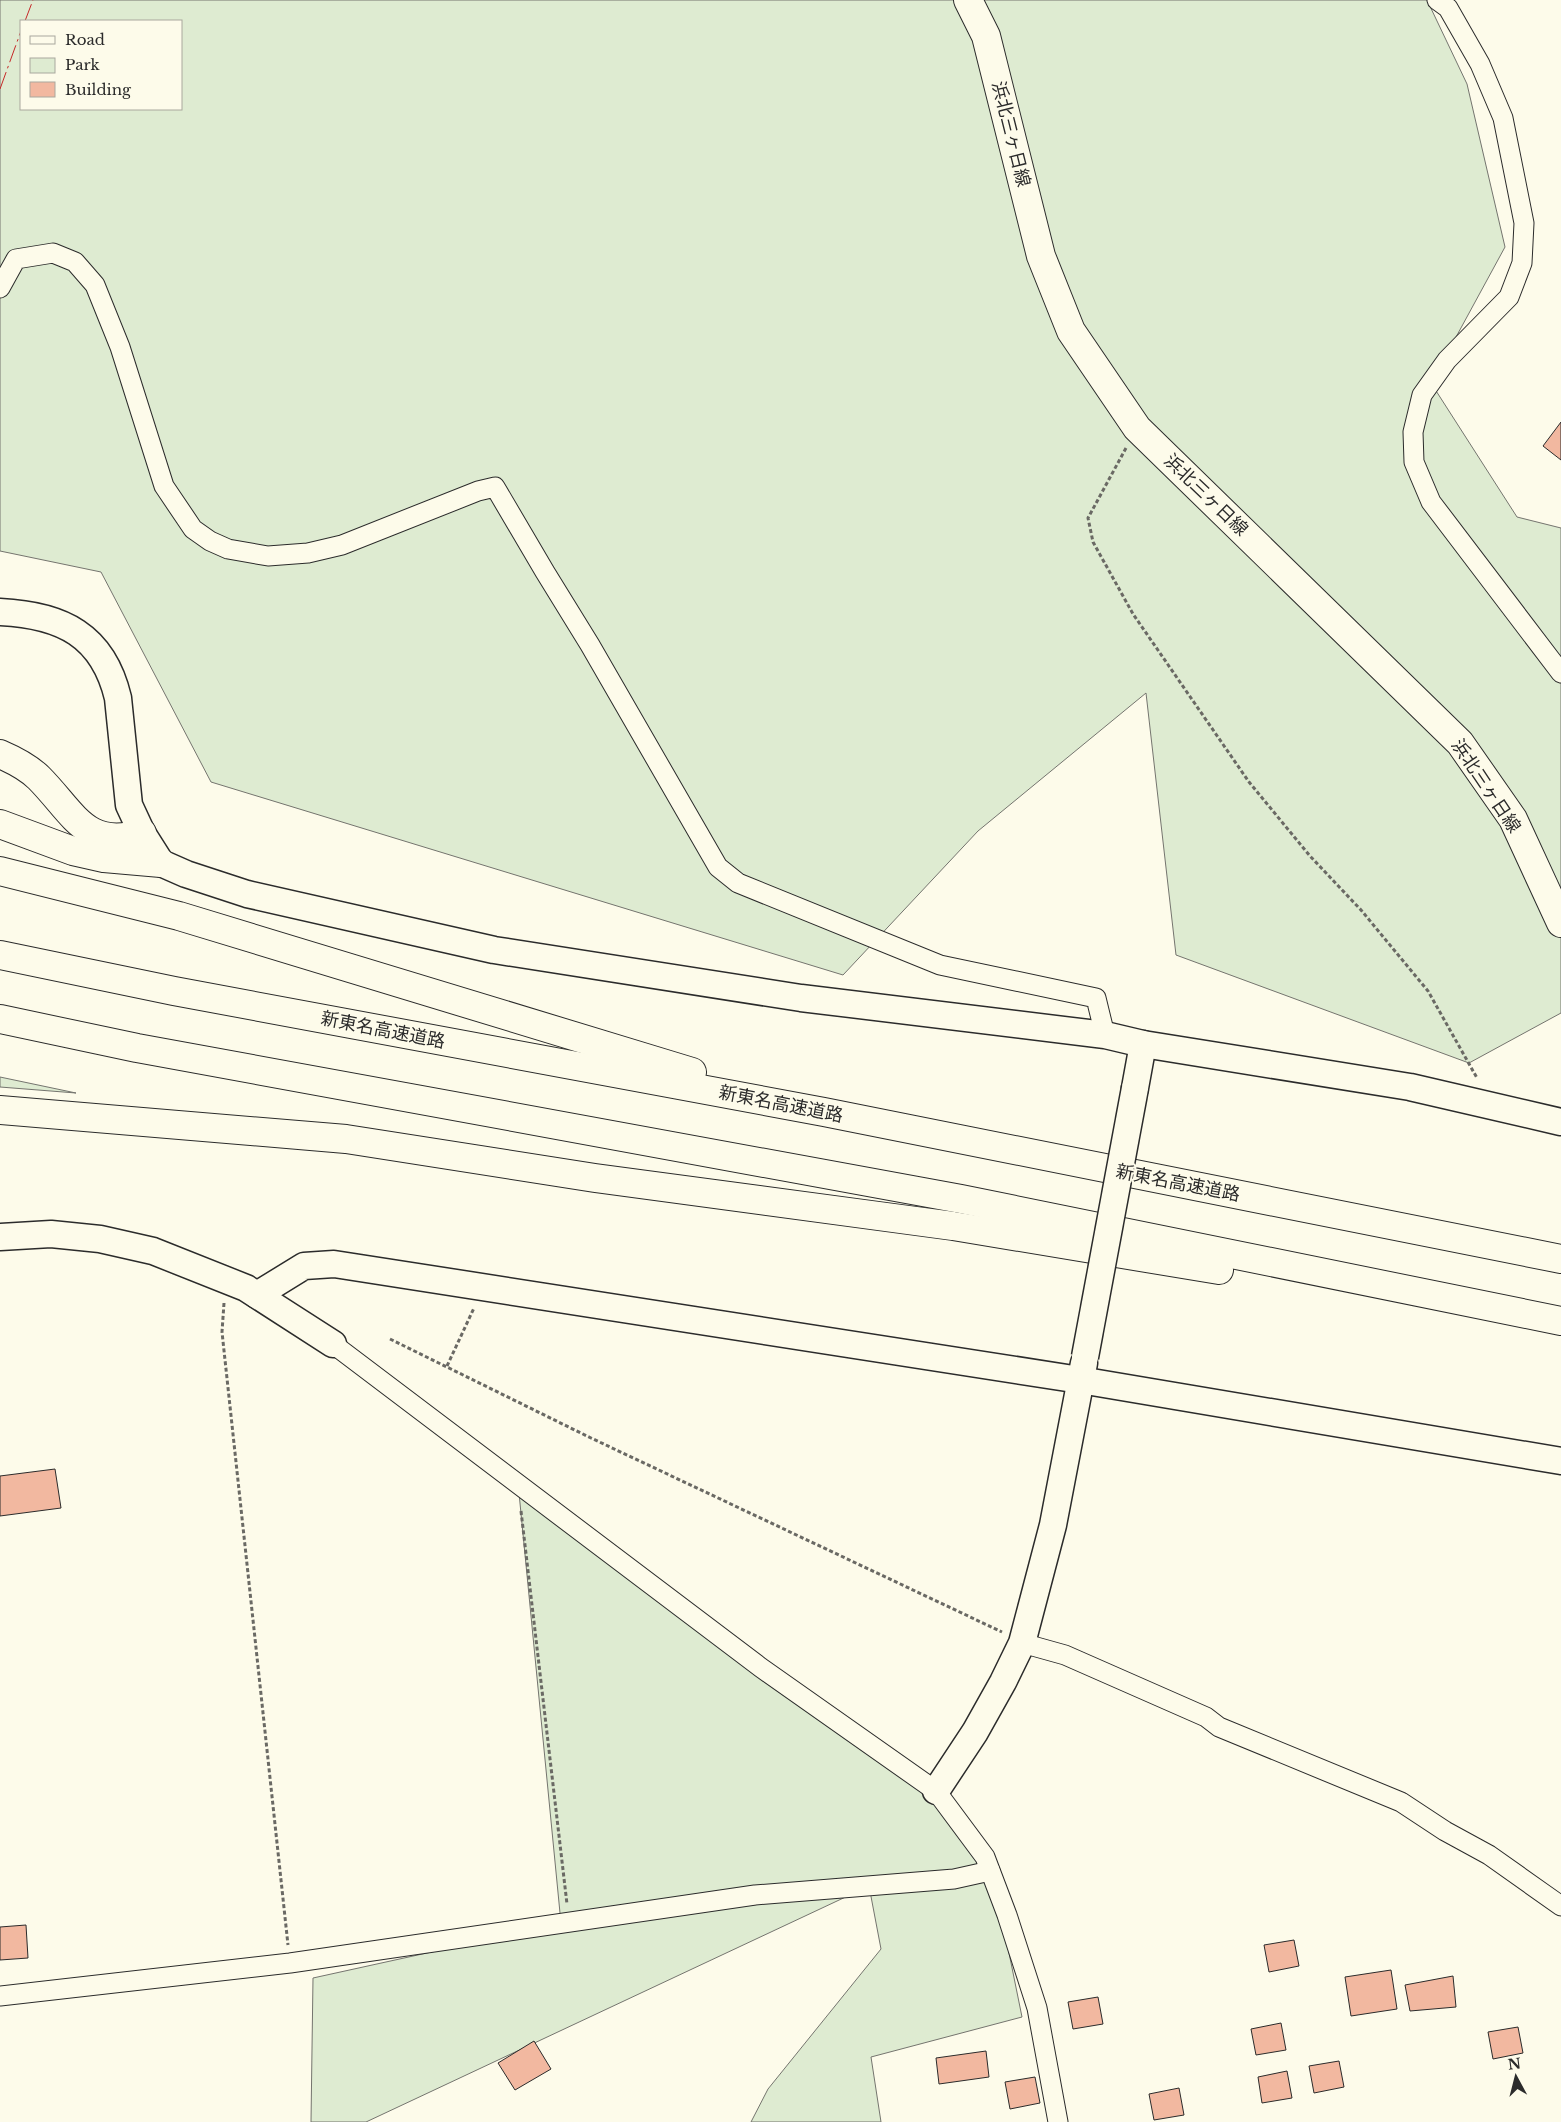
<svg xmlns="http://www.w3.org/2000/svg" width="1561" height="2122" font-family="'Libre Baskerville','Noto Sans JP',serif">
<rect width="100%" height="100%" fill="#fdfbea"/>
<g fill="#deebd1" stroke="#74746e" fill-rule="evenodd">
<path d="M0,0H1427L1467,84L1505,247L1431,383L1517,517L1561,528V1013L1469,1063L1176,955L1146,693L978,831L843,975L211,782L101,572L0,551ZM21,21H181V109H21Z"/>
<polygon points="0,1077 76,1093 0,1087"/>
<polygon points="519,1493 930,1787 995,1884 1022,2017 871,2057 881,2122 751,2122 768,2089 881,1949 869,1886 366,2122 311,2122 313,1978 559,1924 560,1913"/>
</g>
<g fill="#f2b8a0" stroke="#2b2b2b">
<polygon points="1561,422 1561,460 1543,446"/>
<polygon points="55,1469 61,1508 0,1516 0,1476"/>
<polygon points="26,1925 28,1958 0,1960 0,1927"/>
<polygon points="1294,1940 1299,1966 1269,1972 1264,1945"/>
<polygon points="1391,1970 1397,2009 1351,2016 1345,1977"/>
<polygon points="1453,1976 1456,2007 1410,2011 1405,1985"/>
<polygon points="1098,1997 1103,2024 1073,2029 1068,2002"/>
<polygon points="1281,2023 1286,2050 1256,2055 1251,2029"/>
<polygon points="1518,2027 1523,2053 1493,2059 1488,2032"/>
<polygon points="534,2041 551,2069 515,2090 498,2063"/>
<polygon points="986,2051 989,2077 939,2084 936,2058"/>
<polygon points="1339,2061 1344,2087 1314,2093 1309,2066"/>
<polygon points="1287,2071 1292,2098 1262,2103 1258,2077"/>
<polygon points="1035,2077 1040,2103 1010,2109 1005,2082"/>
<polygon points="1179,2088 1184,2115 1154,2120 1149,2094"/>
</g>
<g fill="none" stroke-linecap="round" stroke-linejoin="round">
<defs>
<g id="street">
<polyline points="1437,0 1448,8 1480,64 1503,118 1524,223 1522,263 1509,297 1447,360 1422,395 1413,432 1414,462 1431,502 1561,673"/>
<polyline points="0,288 16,259 53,253 75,262 95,285 120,347 164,486 193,529 210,541 228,549 268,556 308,553 342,545 478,491 495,487 545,572 590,645 718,867 738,883 940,965 1096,998 1105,1035"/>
<polyline points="333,1344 760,1667 936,1791 985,1857 1007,1915 1037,2008 1058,2122"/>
<polyline points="1022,1643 1065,1655 1206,1717 1219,1727 1401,1802 1445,1831 1489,1855 1561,1906"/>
<polyline points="0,1996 290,1963 755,1895 954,1879 990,1871"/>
</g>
<g id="secondary">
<path d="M0,612C62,615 103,635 118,698L129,805L142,833L161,863L186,874L247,894L494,950L801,998L1105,1035L1143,1044L1410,1087L1561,1122"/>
<polyline points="1135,1088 1143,1044"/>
<polyline points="0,1237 51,1234 100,1239 153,1251 246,1288 333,1344"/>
<polyline points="257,1295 304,1266 334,1264 1080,1380 1561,1461"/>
<polyline points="936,1791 975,1732 1003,1682 1022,1643 1053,1525 1084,1363"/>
</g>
<polyline id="primary" points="968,0 986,36 1041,256 1071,331 1137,428 1460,743 1513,819 1561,923"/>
<g id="highway">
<path d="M0,754C14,760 28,767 39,778C73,812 86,851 142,833"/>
<polyline points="0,824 73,851 104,858 161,863"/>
<polyline points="0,871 179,916 692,1072"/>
<polyline points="0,955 174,991 824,1112 1561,1259"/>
<polyline points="0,1019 137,1048 961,1199 1561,1321"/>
<polyline points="0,1110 346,1139 595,1178 953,1226 1219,1270"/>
</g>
</defs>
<use href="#street" stroke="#2b2b2b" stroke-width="21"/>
<use href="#secondary" stroke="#2b2b2b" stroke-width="29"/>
<use href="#primary" stroke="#2b2b2b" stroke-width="30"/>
<use href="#highway" stroke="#2b2b2b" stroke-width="30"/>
<g stroke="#6a6964" stroke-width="3" stroke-dasharray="4 2.5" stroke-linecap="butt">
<polyline points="1126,448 1088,518 1093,542 1133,614 1249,782 1310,856 1361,910 1428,991 1477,1078"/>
<polyline points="224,1303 222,1332 288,1945"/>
<polyline points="390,1339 591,1438 1002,1632"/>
<polyline points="447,1366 474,1308"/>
<polyline points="521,1511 567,1904"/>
</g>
<use href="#street" stroke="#fdfbea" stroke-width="19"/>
<use href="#secondary" stroke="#fdfbea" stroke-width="26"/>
<use href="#primary" stroke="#fdfbea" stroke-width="28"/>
<use href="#highway" stroke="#fdfbea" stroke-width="28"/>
<defs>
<polyline id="secondary-bridge" points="1085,1357 1135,1088"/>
</defs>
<use href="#secondary-bridge" stroke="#2b2b2b" stroke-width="29" stroke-linecap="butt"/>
<use href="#secondary-bridge" stroke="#fdfbea" stroke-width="26"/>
<g stroke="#c62828" stroke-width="1" stroke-dasharray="18 4 2.5 4" stroke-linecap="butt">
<polyline points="25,21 33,0"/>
<polyline points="0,89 21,31"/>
</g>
</g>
<g text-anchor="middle" stroke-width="4" stroke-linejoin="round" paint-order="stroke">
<g font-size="18" fill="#2b2b2b" stroke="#fdfbea">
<text transform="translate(1011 134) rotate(76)" y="6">浜北三ヶ日線</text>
<text transform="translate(1206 495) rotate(44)" y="6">浜北三ヶ日線</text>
<text transform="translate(1486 786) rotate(56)" y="6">浜北三ヶ日線</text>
<text transform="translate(383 1030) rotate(11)" y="6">新東名高速道路</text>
<text transform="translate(781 1104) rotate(11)" y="6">新東名高速道路</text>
<text transform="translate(1178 1183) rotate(11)" y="6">新東名高速道路</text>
</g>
</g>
<rect x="20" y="20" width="162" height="90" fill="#fdfbea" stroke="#a9a89e"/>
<rect x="30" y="36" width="25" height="8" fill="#fdfbea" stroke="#a9a89e"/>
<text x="65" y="45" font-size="15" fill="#2b2b2b">Road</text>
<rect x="30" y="58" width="25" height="15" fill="#deebd1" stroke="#a9a89e"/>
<text x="65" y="70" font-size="15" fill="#2b2b2b">Park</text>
<rect x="30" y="82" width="25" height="15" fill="#f2b8a0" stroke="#a9a89e"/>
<text x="65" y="95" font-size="15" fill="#2b2b2b">Building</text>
<g transform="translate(1516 2077) rotate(353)" stroke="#fdfbea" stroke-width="4" paint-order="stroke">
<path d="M0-4L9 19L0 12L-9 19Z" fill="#2b2b2b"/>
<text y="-8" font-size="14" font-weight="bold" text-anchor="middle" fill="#2b2b2b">N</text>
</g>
</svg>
